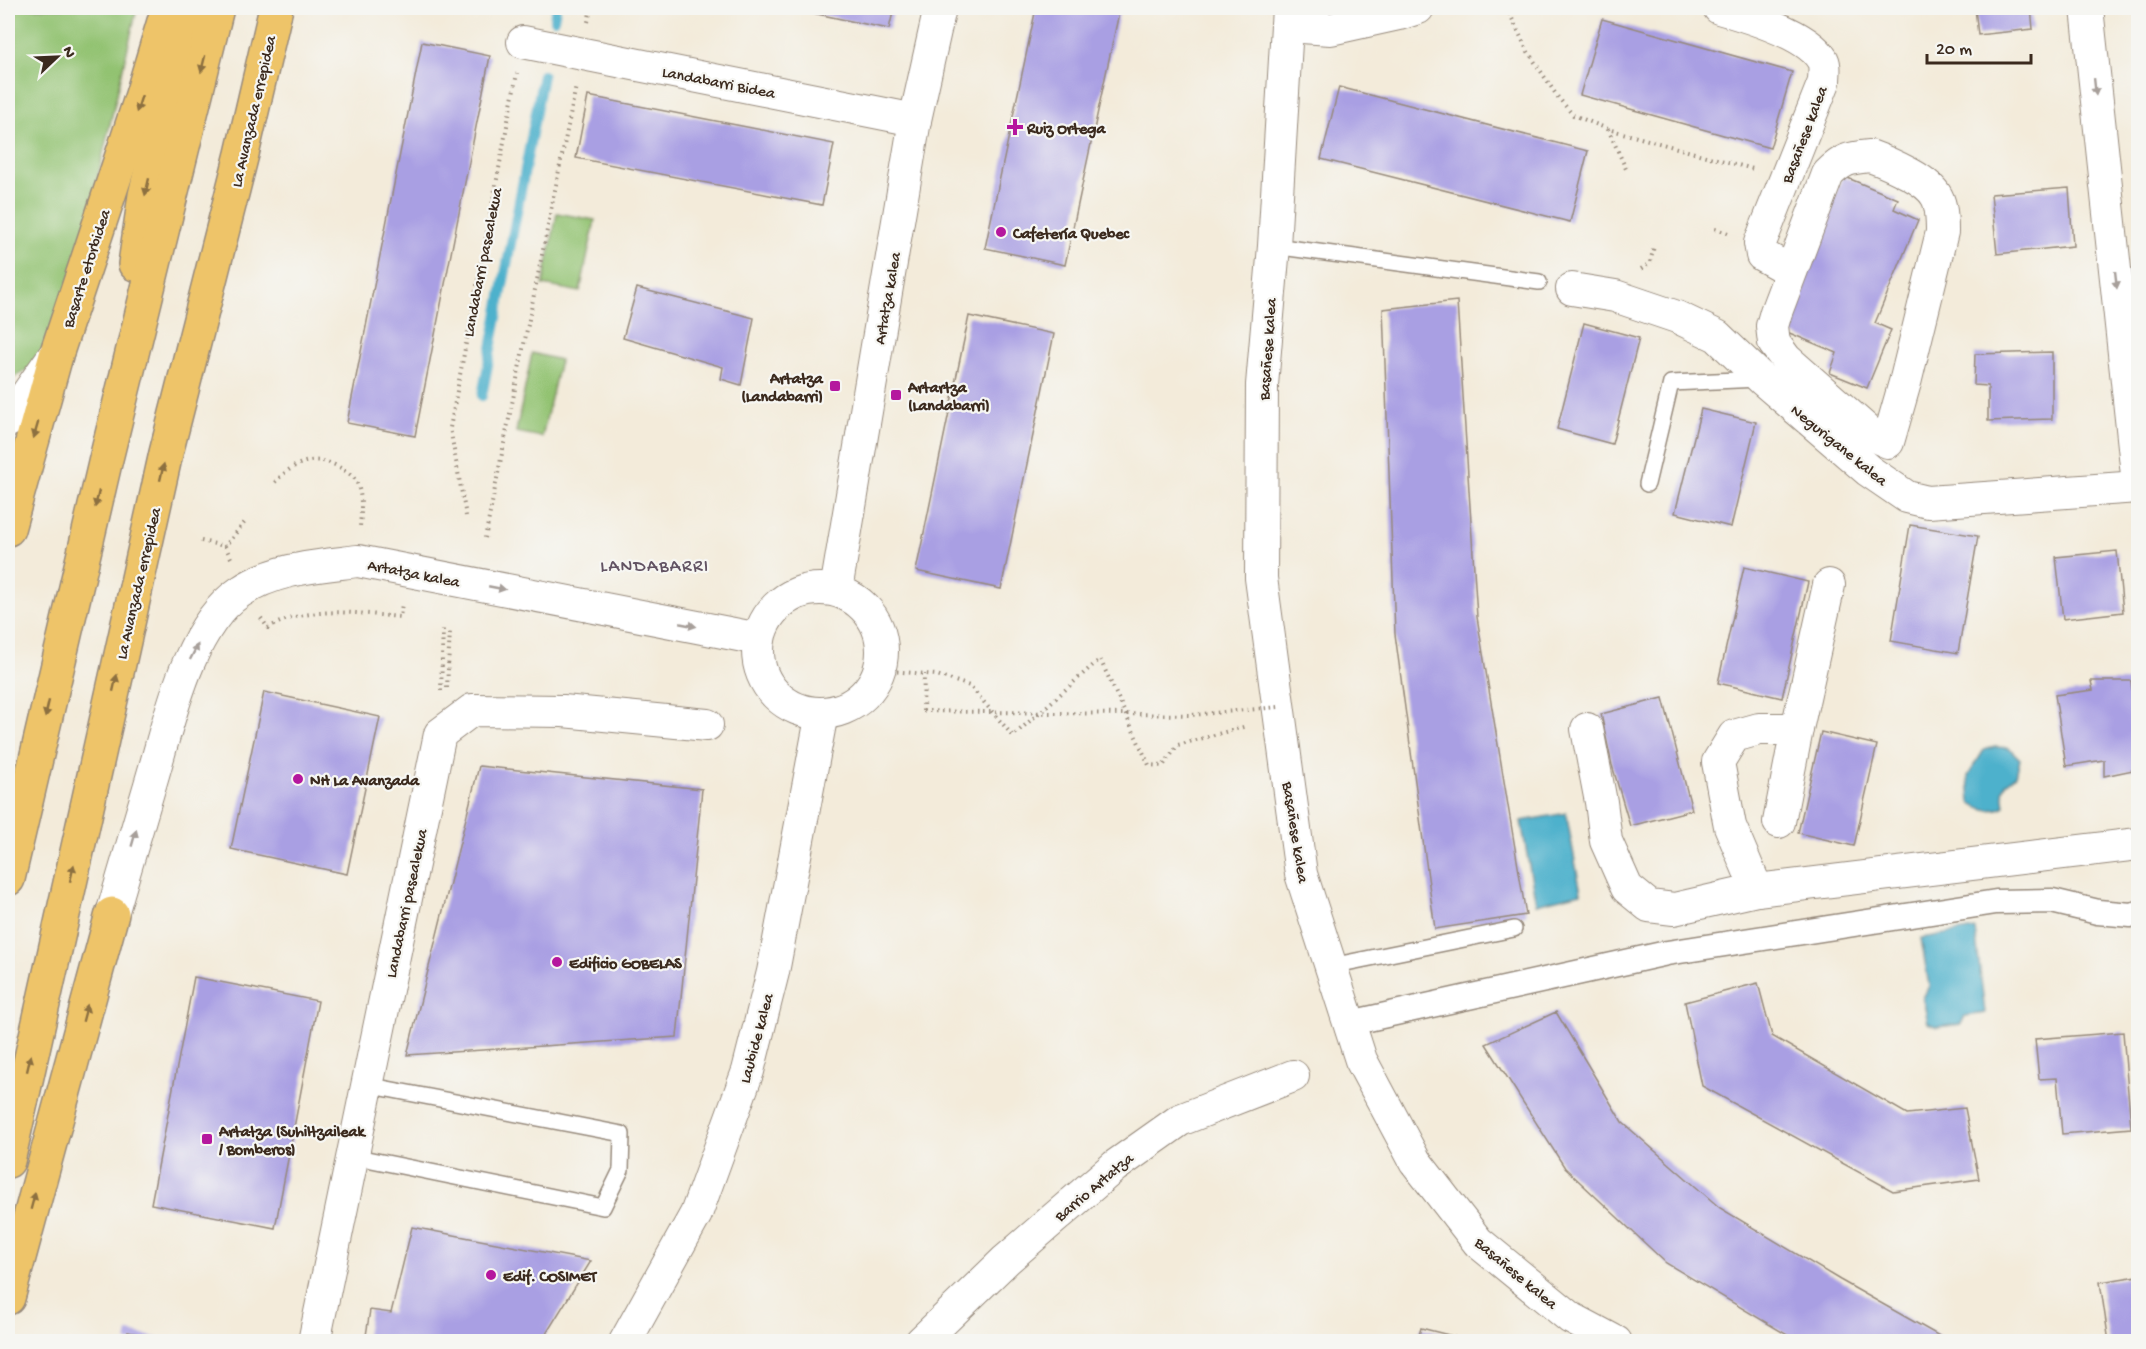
<svg xmlns="http://www.w3.org/2000/svg" width="2146" height="1349" font-family="'Gochi Hand',sans-serif">
<rect width="100%" height="100%" fill="#f6f6f2"/>
<filter id="ink" filterUnits="userSpaceOnUse"><feTurbulence type="fractalNoise" baseFrequency=".0167" numOctaves="2"/><feDisplacementMap in="SourceGraphic" scale="12" xChannelSelector="R" yChannelSelector="G"/><feConvolveMatrix kernelMatrix="1 2 1 2 8 2 1 2 1" color-interpolation-filters="sRGB"/></filter>
<filter id="wash" filterUnits="userSpaceOnUse"><feTurbulence type="fractalNoise" baseFrequency=".008" numOctaves="4" result="noise"/><feDisplacementMap in="SourceGraphic" scale="24" xChannelSelector="R" yChannelSelector="G"/><feGaussianBlur stdDeviation="1.35" result="paint"/><feColorMatrix in="noise" values="0 0 0 0 0 0 0 0 0 0 0 0 0 0 0 0 0 1.4 0 .05"/><feComposite in="paint" operator="in"/></filter>
<g filter="url(#wash)">
<rect width="100%" height="100%" fill="#f3ebda"/>
<g fill="#92c271" stroke="#667648" stroke-width="1.5">
<polygon points="8,8 137,8 57,352 8,381"/>
<polygon points="557,213 595,220 580,292 543,285"/>
<polygon points="532,353 560,360 542,437 516,432"/>
</g>
<g fill="#4db1cc" stroke="#446e75" stroke-width="1.5">
<path d="M1995,747L2009,748L2020,759L2016,775L2006,783L2003,791L2005,806C1992,813 1981,810 1970,802L1968,776L1984,750Z"/>
<polygon points="1566,813 1581,893 1536,904 1521,821"/>
<polygon points="1975,929 1985,1013 1965,1016 1961,1024 1937,1027 1928,1023 1923,998 1929,986 1921,938"/>
</g>
<g fill="none" stroke-linecap="round" stroke-linejoin="round">
<g stroke="#4db1cc" stroke-width="10">
<polyline points="554,19 556,8"/>
<polyline points="482,396 543,75"/>
</g>
</g>
<g id="blocks">
<g fill="#a99fe3">
<polygon points="789,8 894,8 889,29"/>
<polygon points="1036,8 1120,8 1065,265 985,248"/>
<polygon points="1975,8 2031,8 2033,29 1978,35"/>
<polygon points="1602,19 1792,72 1770,148 1580,95"/>
<polygon points="422,42 490,56 415,436 347,423"/>
<polygon points="1339,87 1588,151 1570,222 1321,159"/>
<polygon points="588,96 834,144 822,205 576,158"/>
<polygon points="1843,176 1898,199 1894,209 1918,220 1875,323 1891,330 1867,388 1830,373 1837,353 1780,329"/>
<polygon points="2069,188 2073,246 1997,254 1991,194"/>
<polygon points="637,288 754,318 741,385 721,379 723,367 623,338"/>
<polygon points="1457,301 1477,617 1526,915 1435,929 1395,634 1383,309"/>
<polygon points="969,316 1054,334 1001,589 916,571"/>
<polygon points="1584,323 1639,338 1612,444 1557,429"/>
<polygon points="2052,352 2052,419 1988,421 1988,386 1974,385 1975,354"/>
<polygon points="1701,409 1756,422 1731,527 1675,513"/>
<polygon points="1910,525 1978,536 1958,653 1891,641"/>
<polygon points="2117,551 2123,612 2063,619 2056,557"/>
<polygon points="1744,567 1808,582 1782,698 1718,683"/>
<polygon points="2091,681 2131,681 2138,746 2138,769 2104,776 2104,760 2066,766 2055,695 2093,690"/>
<polygon points="264,692 380,717 347,874 231,849"/>
<polygon points="1663,698 1692,810 1630,826 1612,765 1601,714"/>
<polygon points="1821,732 1877,745 1854,846 1798,833"/>
<polygon points="479,766 702,789 677,1037 407,1055"/>
<polygon points="194,977 318,1001 275,1228 151,1204"/>
<polygon points="1758,983 1772,1036 1907,1114 1965,1108 1979,1179 1893,1191 1702,1086 1685,1002"/>
<polygon points="1556,1012 1622,1122 1720,1208 1840,1280 1950,1342 1799,1342 1666,1263 1565,1168 1486,1044"/>
<polygon points="2123,1032 2131,1128 2062,1134 2057,1078 2039,1079 2035,1039"/>
<polygon points="412,1227 591,1261 541,1342 365,1342 370,1310 391,1313"/>
<polygon points="2138,1276 2138,1342 2109,1342 2100,1282"/>
<polygon points="1421,1328 1473,1341 1473,1342 1417,1342"/>
<polygon points="128,1332 169,1340 169,1342 126,1342"/>
</g>
</g>
</g>
<g filter="url(#ink)">
<use href="#blocks" fill-opacity="0" stroke="#978a7c" stroke-width="1.5"/>
<g fill="none" stroke-linecap="round" stroke-linejoin="round">
<defs>
<g id="service">
<polyline points="1274,246 1539,282"/>
<polyline points="1647,484 1671,383 1759,379"/>
<polyline points="1331,966 1514,929"/>
<polyline points="352,1156 603,1207 621,1170 622,1134 367,1085"/>
</g>
<polyline id="pedestrian" points="1350,1023 1667,953 1996,902 2052,901 2098,912 2131,915 2138,913"/>
<g id="minor">
<polyline points="1288,8 1274,246 1262,385 1261,578 1301,874 1361,1060 1415,1161 1478,1242 1571,1318 1616,1342"/>
<path d="M1719,8C1747,16 1807,34 1822,59C1826,65 1824,75 1824,82L1760,243L1762,255L1791,271"/>
<polyline points="2087,8 2138,484"/>
<polyline points="1287,26 1331,29 1399,14 1418,8"/>
<polyline points="523,42 915,120"/>
<path d="M1870,156C1884,161 1897,167 1910,174C1939,190 1942,200 1942,232L1906,379L1888,442L1872,435L1786,359L1774,343L1772,326L1776,312L1828,174C1843,159 1849,158 1870,156Z"/>
<polyline points="1572,289 1615,296 1677,317 1717,336 1762,379 1869,471 1907,497 1928,502 2138,487"/>
<polyline points="8,421 53,357"/>
<circle cx="820" cy="651" r="62"/>
<polyline points="836,590 915,120 940,8"/>
<polyline points="1587,729 1601,802 1606,841 1627,888 1649,906 1674,909 1757,890 2138,844"/>
<polyline points="1779,822 1797,729 1829,585"/>
<polyline points="1757,890 1730,826 1718,762 1734,736 1759,729 1797,729"/>
<path d="M112,914C125,869 139,823 152,778C169,721 188,627 240,592C275,568 318,566 358,561L759,639"/>
<polyline points="314,1342 440,734 472,710 563,711 707,725"/>
<polyline points="625,1342 696,1214 748,1071 773,972 822,713"/>
<polyline points="921,1342 1006,1260 1115,1166 1180,1120 1293,1076"/>
</g>
<polyline id="primary" points="8,529 57,352 142,95 168,8"/>
<g id="trunk">
<polyline points="135,264 145,195 190,8"/>
<polyline points="8,879 105,463 217,8"/>
<polyline points="8,1161 166,453 242,154 276,8"/>
<polyline points="8,1298 112,914"/>
</g>
</defs>
<use href="#service" stroke="#978a7c" stroke-width="18"/>
<use href="#pedestrian" stroke="#978a7c" stroke-width="27"/>
<use href="#minor" stroke="#978a7c" stroke-width="34"/>
<use href="#primary" stroke="#978a7c" stroke-width="36"/>
<use href="#trunk" stroke="#978a7c" stroke-width="36"/>
<g stroke="#978a7c" stroke-width="4" stroke-dasharray="1.5 4.5" stroke-linecap="butt">
<polyline points="1507,8 1527,50 1557,96 1573,115 1608,129 1753,169"/>
<polyline points="8,9 9,8"/>
<polyline points="588,22 591,8"/>
<polyline points="1608,129 1626,169"/>
<polyline points="1715,229 1728,233"/>
<polyline points="1641,269 1650,263 1654,246"/>
<path d="M275,482C293,463 313,454 337,466C344,470 352,474 356,481C363,494 361,513 360,527"/>
<polyline points="466,516 450,428 517,73"/>
<polyline points="485,538 576,86"/>
<polyline points="201,541 225,546"/>
<polyline points="231,558 225,546 245,522"/>
<path d="M261,618L268,628C308,605 356,613 400,617L402,604"/>
<polyline points="879,670 937,675 970,686 1013,736 1100,659 1149,765 1163,766 1178,745 1247,726"/>
<polyline points="447,688 450,630"/>
<polyline points="441,691 443,626"/>
<polyline points="923,711 924,674"/>
</g>
<use href="#service" stroke="#fff" stroke-width="15"/>
<use href="#pedestrian" stroke="#fff" stroke-width="24"/>
<use href="#minor" stroke="#fff" stroke-width="32"/>
<use href="#primary" stroke="#eec469" stroke-width="33"/>
<use href="#trunk" stroke="#eec469" stroke-width="33"/>
<polyline stroke="#978a7c" stroke-width="4" stroke-dasharray="1.5 4.5" stroke-linecap="butt" points="923,711 1191,715 1279,707"/>
</g>
<defs><path id="oneway-solid" d="M-6-.8H1V-3.2L6.5 0L1 3.2V.8H-6Z" transform="scale(1.5)"/></defs>
<g fill="#8c6f40">
<use href="#oneway-solid" transform="translate(203 64) rotate(104)"/>
<use href="#oneway-solid" transform="translate(139 104) rotate(108)"/>
<use href="#oneway-solid" transform="translate(147 187) rotate(103)"/>
<use href="#oneway-solid" transform="translate(36 430) rotate(106)"/>
<use href="#oneway-solid" transform="translate(162 472) rotate(-77)"/>
<use href="#oneway-solid" transform="translate(97 499) rotate(103)"/>
<use href="#oneway-solid" transform="translate(115 683) rotate(-77)"/>
<use href="#oneway-solid" transform="translate(47 709) rotate(103)"/>
<use href="#oneway-solid" transform="translate(72 873) rotate(-77)"/>
<use href="#oneway-solid" transform="translate(85 1013) rotate(-75)"/>
<use href="#oneway-solid" transform="translate(29 1063) rotate(-77)"/>
<use href="#oneway-solid" transform="translate(33 1201) rotate(-75)"/>
</g>
<g fill="#a79f9a">
<use href="#oneway-solid" transform="translate(2095 87) rotate(84)"/>
<use href="#oneway-solid" transform="translate(2116 280) rotate(84)"/>
<use href="#oneway-solid" transform="translate(497 588) rotate(11)"/>
<use href="#oneway-solid" transform="translate(688 625) rotate(11)"/>
<use href="#oneway-solid" transform="translate(194 652) rotate(-63)"/>
<use href="#oneway-solid" transform="translate(134 838) rotate(-74)"/>
</g>
</g>
<g fill="#b5179e" stroke="#f6f6f2" stroke-width="2">
<path d="M1012 118h6v6h6v6h-6v6h-6v-6h-6v-6h6z"/>
<circle cx="1001" cy="232" r="6"/>
<rect x="829" y="380" width="12" height="12" rx="3"/>
<rect x="890" y="389" width="12" height="12" rx="3"/>
<circle cx="298" cy="779" r="6"/>
<circle cx="557" cy="962" r="6"/>
<rect x="201" y="1133" width="12" height="12" rx="3"/>
<circle cx="491" cy="1275" r="6"/>
</g>
<g text-anchor="middle" stroke-width="4.5" stroke-linejoin="round" paint-order="stroke">
<g font-size="16" fill="#3b2a1e" stroke="#f6f6f2">
<text transform="translate(719 81) rotate(11)" y="6">Landabarri Bidea</text>
<text transform="translate(252 111) rotate(-77)" y="6">La Avanzada errepidea</text>
<text transform="translate(1803 134) rotate(-69)" y="6">Basañese kalea</text>
<text transform="translate(481 262) rotate(-79)" y="6">Landabarri pasealekua</text>
<text transform="translate(85 268) rotate(-72)" y="6">Basarte etorbidea</text>
<text transform="translate(886 298) rotate(-80)" y="6">Artatza kalea</text>
<text transform="translate(1266 349) rotate(-86)" y="6">Basañese kalea</text>
<text transform="translate(1840 444) rotate(39)" y="6">Negurigane kalea</text>
<text transform="translate(414 572) rotate(11)" y="6">Artatza kalea</text>
<text transform="translate(137 583) rotate(-77)" y="6">La Avanzada errepidea</text>
<text transform="translate(1297 832) rotate(81)" y="6">Basañese kalea</text>
<text transform="translate(405 903) rotate(-78)" y="6">Landabarri pasealekua</text>
<text transform="translate(755 1038) rotate(-75)" y="6">Laubide kalea</text>
<text transform="translate(1093 1186) rotate(-40)" y="6">Barrio Artatza</text>
<text transform="translate(1517 1272) rotate(40)" y="6">Basañese kalea</text>
</g>
<g font-size="16" font-weight="bold" fill="#3b2a1e" stroke="#f6f6f2" text-anchor="start">
<text x="1027" y="133">Ruiz Ortega</text>
<text x="1013" y="238">Cafetería Quebec</text>
<text x="823" y="383" text-anchor="end">Artatza<tspan x="823" dy="18">(Landabarri)</tspan></text>
<text x="908" y="392">Artartza<tspan x="908" dy="18">(Landabarri)</tspan></text>
<text x="310" y="785">NH La Avanzada</text>
<text x="569" y="968">Edificio GOBELAS</text>
<text x="219" y="1136">Artatza (Suhiltzaileak<tspan x="219" dy="18">/ Bomberos)</tspan></text>
<text x="503" y="1281">Edif. COSIMET</text>
</g>
<g font-size="18" letter-spacing="1.5" fill="#625363" stroke="#f6f6f2">
<text x="655" y="571">LANDABARRI</text>
</g>
</g>
<rect width="2146" height="1349" fill="none" stroke="#f6f6f2" stroke-width="30"/>
<g transform="translate(57 57) rotate(67)" stroke="#f6f6f2" stroke-width="4.5" paint-order="stroke">
<path d="M0-4.5L10 22L0 15L-10 22Z" fill="#3b2a1e"/>
<text y="-9" font-size="16" font-weight="bold" text-anchor="middle" fill="#3b2a1e">N</text>
</g>
<path d="M1927 54v9h104v-9" fill="none" stroke="#3b2a1e" stroke-width="3"/>
<text x="1936" y="54" font-size="18" fill="#3b2a1e" stroke="#f6f6f2" stroke-width="4.5" paint-order="stroke">20 m</text>
</svg>
